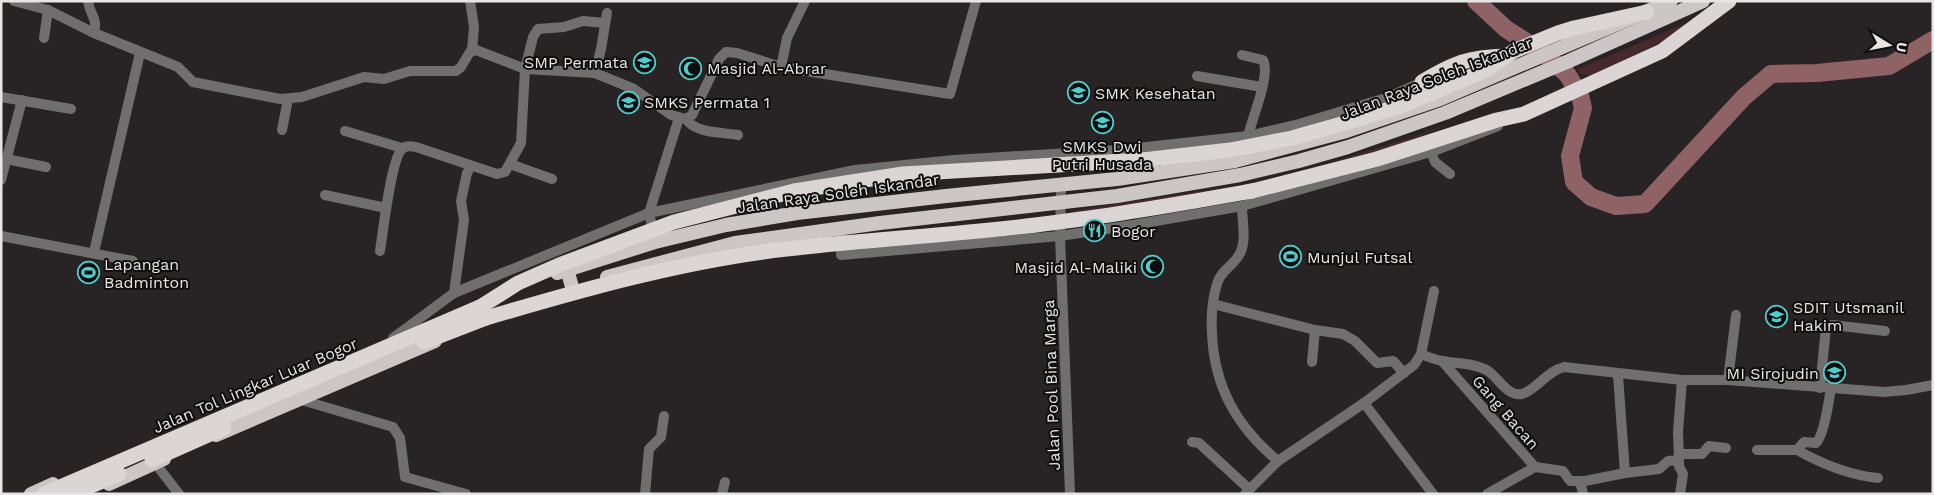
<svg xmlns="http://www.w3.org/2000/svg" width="1934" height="495" font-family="'Work Sans',sans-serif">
<rect width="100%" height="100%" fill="#282324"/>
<g fill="#47292c">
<polygon points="1684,24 1685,28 1591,80 1589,76 1579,73 1578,69"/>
<polygon points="1453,122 1390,149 1286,181 1066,218 1071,212 1078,210 1261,182 1333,162 1415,136"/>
</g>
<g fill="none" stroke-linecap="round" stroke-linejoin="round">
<polyline stroke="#8f6266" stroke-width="18" points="1476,1 1506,29 1542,52 1567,74 1580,95 1583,108 1570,156 1574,182 1591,197 1616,206 1645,204 1744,97 1771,74 1817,73 1889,66 1933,40"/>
<g stroke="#706e6e" stroke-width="10">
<polyline points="14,1 48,10 94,33 178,67 193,82 280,99 302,97 364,77 384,79 410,71 456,71 461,67 470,52 476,50 525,69 595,73 634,89 671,115 686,119 692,115 719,59 726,52 737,53 781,67 950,94 976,1"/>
<path d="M88,1C90,16 98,17 94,33"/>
<polyline points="470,1 474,27 472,50"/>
<polyline points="44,38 48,10"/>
<path d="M1242,55L1263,60C1271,75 1252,118 1248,136"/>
<polyline points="781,67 787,38 805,1"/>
<polyline points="595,73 601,49 607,13"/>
<polyline points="1197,76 1262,87"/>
<polyline points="1,97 71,109"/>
<path d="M686,119C696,134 722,132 738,135"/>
<polyline points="282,130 288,99"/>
<polyline points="345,131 402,148"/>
<polyline points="1431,152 1435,162 1450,174"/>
<polyline points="6,159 46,167"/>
<polyline points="510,164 552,179"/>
<polyline points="1,180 22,100"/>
<polyline points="1061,184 1060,236 1070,494"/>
<polyline points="325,195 386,208"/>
<path d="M1242,206C1242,222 1248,245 1237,258C1230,268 1220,272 1217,284C1212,300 1211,317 1212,333C1214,387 1237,427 1278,461"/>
<polyline points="654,235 649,213 679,118"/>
<polyline points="1,236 133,261"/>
<polyline points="842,237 841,255 1060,236 1133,225 1242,206 1431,152 1498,126"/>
<path d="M380,251C383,233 391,159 402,149C406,145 412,146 416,147L497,174L505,172L521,143L525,69L533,37L538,29L564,27L583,21L605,23"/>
<polyline points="94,252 140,53"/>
<polyline points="454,293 464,220 461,201 467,173 471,166"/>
<polyline points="1213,304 1315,330 1343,334 1355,341 1377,363 1393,361 1404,373"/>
<polyline points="393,338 454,293 649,213 855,170 954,160 1119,150 1248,136 1299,124 1386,98 1422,82"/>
<path d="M1421,354C1428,357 1435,360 1443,361C1457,364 1476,363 1488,371C1498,377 1507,397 1522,394C1536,390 1547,371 1564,367L1682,380H1728L1884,392L1906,390L1933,385"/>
<polyline points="1442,361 1535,467 1563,471 1570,481 1585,481 1625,473 1618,375"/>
<polyline points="1312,362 1315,330"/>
<polyline points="1728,380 1736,315"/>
<polyline points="1820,388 1826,327 1832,325 1885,331"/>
<polyline points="298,399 393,427 400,438 405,477 466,494"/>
<polyline points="1364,403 1433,494"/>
<polyline points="1192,442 1199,443 1249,489"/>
<path d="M1757,450H1797L1804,442L1816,443C1824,436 1829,400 1831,388"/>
<path d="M1797,450C1822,464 1848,475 1878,478"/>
<polyline points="1679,454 1702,454 1709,446 1726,448"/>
<polyline points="1679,460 1679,466 1683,474 1680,494"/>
<polyline points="155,463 179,494"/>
<polyline points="1625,473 1659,469 1668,461 1679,460 1678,432 1682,380"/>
<polyline points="1580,482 1583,493"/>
<polyline points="645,494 649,449 661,437 664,416"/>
<polyline points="722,494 725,482"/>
<polyline points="1245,494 1278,461 1364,403 1414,365 1421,354 1434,291"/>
<polyline points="1487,494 1535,467"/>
</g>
<g stroke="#ccc6c6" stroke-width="14">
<polyline points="567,269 572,287"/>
<polyline points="557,273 655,242 726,225 797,213 946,196 1117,179 1235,161 1343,132 1440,99 1671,1"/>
<polyline points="607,277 735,243 880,223 1117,196 1240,175 1299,161 1348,147 1445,113 1569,61 1703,1"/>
<polyline points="216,435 435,341"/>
<polyline points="109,484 164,459"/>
<polyline points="31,494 53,484"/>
</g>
<g stroke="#dbd5d5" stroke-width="15">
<path d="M1422,82C1454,63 1468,57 1506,56"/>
<polyline points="1142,160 1230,150 1292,138 1345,123 1403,105 1484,71 1514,51 1558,33 1574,28 1647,12"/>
<polyline points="1252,191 1377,159 1497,120 1524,114 1662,51 1729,1"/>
<polyline points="424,342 486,318"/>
<polyline points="152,460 224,428"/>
<polyline points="44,494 480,307"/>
<polyline points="72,494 119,474"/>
</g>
<g stroke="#dbd5d5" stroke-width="15">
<polyline points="480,307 518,283 559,265 674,222 794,191 903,174 1142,160"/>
<path d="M486,318C578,291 669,265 763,252C859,239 956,236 1051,223C1119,215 1185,203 1252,191"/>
</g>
</g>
<defs>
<symbol id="school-ring" viewBox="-11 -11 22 22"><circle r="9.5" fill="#0f0d0d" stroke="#53cdcb" stroke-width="1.5"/><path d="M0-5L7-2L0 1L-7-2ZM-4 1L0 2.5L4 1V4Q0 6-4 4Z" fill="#53cdcb"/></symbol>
<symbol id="mosque-ring" viewBox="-11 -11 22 22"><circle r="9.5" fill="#0f0d0d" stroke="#53cdcb" stroke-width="1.5"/><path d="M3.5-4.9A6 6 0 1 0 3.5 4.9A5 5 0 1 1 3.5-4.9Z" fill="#53cdcb"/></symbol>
<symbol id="restaurant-ring" viewBox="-11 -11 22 22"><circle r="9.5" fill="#0f0d0d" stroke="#53cdcb" stroke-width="1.5"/><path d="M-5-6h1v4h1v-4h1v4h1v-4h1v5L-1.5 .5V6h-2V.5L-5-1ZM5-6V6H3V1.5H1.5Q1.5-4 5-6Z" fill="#53cdcb"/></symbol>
<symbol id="stadium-ring" viewBox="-11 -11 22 22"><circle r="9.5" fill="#0f0d0d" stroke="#53cdcb" stroke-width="1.5"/><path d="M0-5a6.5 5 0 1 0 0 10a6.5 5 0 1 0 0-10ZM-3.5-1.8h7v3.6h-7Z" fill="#53cdcb"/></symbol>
</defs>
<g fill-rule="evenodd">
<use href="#school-ring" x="632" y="50" width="25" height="25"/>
<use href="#mosque-ring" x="678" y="56" width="25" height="25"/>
<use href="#school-ring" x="1066" y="80" width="25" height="25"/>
<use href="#school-ring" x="616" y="90" width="25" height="25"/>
<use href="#school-ring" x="1090" y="110" width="25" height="25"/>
<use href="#restaurant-ring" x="1082" y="218" width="25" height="25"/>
<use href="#stadium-ring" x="1278" y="244" width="25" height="25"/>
<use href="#mosque-ring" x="1140" y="254" width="25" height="25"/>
<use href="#stadium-ring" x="76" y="260" width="25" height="25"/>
<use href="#school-ring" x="1764" y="304" width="25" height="25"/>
<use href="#school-ring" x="1822" y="360" width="25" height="25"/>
</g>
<g text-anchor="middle" stroke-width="4" stroke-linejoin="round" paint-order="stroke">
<g font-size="16" fill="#e8e5e5" stroke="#0f0d0d" text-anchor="start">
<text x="628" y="68" text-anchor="end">SMP Permata</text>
<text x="707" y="74">Masjid Al-Abrar</text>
<text x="1095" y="99">SMK Kesehatan</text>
<text x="644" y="108">SMKS Permata 1</text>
<text x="1102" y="152" text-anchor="middle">SMKS Dwi<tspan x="1102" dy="18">Putri Husada</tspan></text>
<text x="1111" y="237">Bogor</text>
<text x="1307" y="263">Munjul Futsal</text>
<text x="104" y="270">Lapangan<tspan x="104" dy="18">Badminton</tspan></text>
<text x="1137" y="273" text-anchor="end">Masjid Al-Maliki</text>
<text x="1793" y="313">SDIT Utsmanil<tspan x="1793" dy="18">Hakim</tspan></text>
<text x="1819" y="379" text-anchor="end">MI Sirojudin</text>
</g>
<g font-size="16" fill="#e8e5e5" stroke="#0f0d0d">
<text transform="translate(1436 78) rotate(-21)" y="6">Jalan Raya Soleh Iskandar</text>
<text transform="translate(838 193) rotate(-8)" y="6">Jalan Raya Soleh Iskandar</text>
<text transform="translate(255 385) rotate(-23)" y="6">Jalan Tol Lingkar Luar Bogor</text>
<text transform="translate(1051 385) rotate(-92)" y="6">Jalan Pool Bina Marga</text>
<text transform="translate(1506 412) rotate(49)" y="6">Gang Bacan</text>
</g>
</g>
<rect width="1934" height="495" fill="none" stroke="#e8e5e5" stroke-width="5"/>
<g transform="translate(1889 45) rotate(100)" stroke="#0f0d0d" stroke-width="4" paint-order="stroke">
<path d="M0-4L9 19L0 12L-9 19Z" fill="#e8e5e5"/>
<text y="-8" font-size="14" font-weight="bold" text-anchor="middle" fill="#e8e5e5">U</text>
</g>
</svg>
